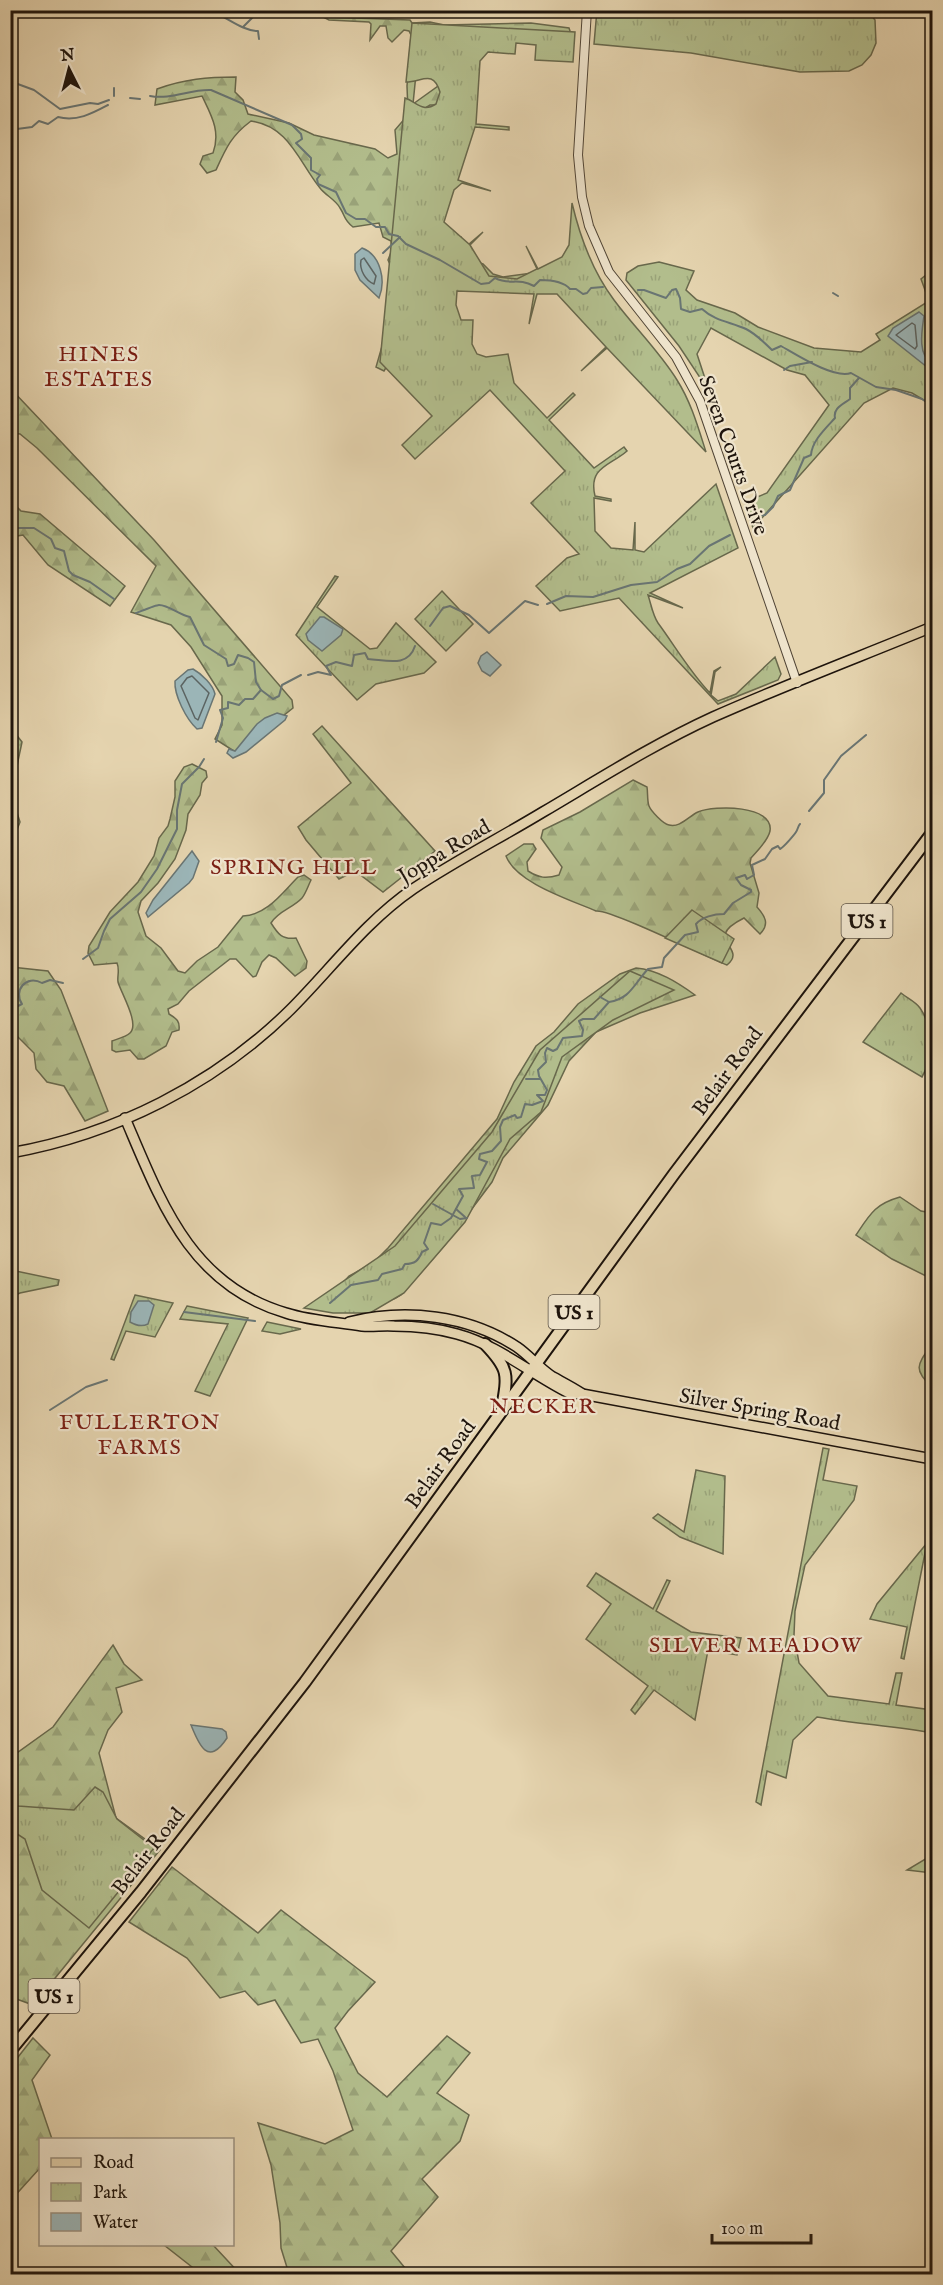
<svg xmlns="http://www.w3.org/2000/svg" width="943" height="2285" font-family="'IM FELL English',serif">
<defs>
<pattern id="forest-firs" width="22" height="20" patternUnits="userSpaceOnUse" patternTransform="scale(1.5)"><rect width="22" height="20" fill="#b2bd8c"/><path d="M5 1l3.5 6h-7zM16 11l3.5 6h-7z" fill="#99a278"/></pattern>
<pattern id="park-tufts" width="24" height="20" patternUnits="userSpaceOnUse" patternTransform="scale(1.5)"><rect width="24" height="20" fill="#b2bd8c"/><path d="M3 7l-1-3M5 7V3M7 7l1-3M15 17l-1-3M17 17v-4M19 17l1-3" fill="none" stroke="#99a278"/></pattern>
</defs>
<rect width="100%" height="100%" fill="#e5d4af"/>
<filter id="stains"><feTurbulence type="fractalNoise" baseFrequency=".00333" numOctaves="4"/><feColorMatrix values="0 0 0 0 .2 0 0 0 0 .09 0 0 0 0 .02 0 0 0 .5 -.17"/></filter>
<radialGradient id="worn" r=".72"><stop offset=".6" stop-color="#630" stop-opacity="0"/><stop offset="1" stop-color="#630" stop-opacity=".3"/></radialGradient>
<g fill="url(#forest-firs)" stroke="#68684c" stroke-width="1.5">
<path d="M327,17L410,20L412,23L430,22L444,25L531,23L569,28L570,31L566,34H420L413,104L438,86L442,72L441,105H430L417,113L423,198L452,235L461,237L470,260L483,264L493,274L503,277L592,265L610,300L462,276L391,359L384,371L376,367L389,322L395,275L388,260L392,250L391,241L383,237L379,223L353,227C343,219 346,217 340,208C336,200 325,195 320,188C299,162 289,126 251,121C231,136 226,148 216,170L207,173L200,164L203,156L213,153C221,131 211,115 202,96L155,105L157,89C184,79 208,77 236,77L235,92L243,100L248,114L289,123L314,135L375,149L388,158L397,154L395,130L407,116L408,112L407,86L411,35L409,31L404,30L392,42L388,38L386,26H380L370,40L371,24L369,22L329,20L325,18Z"/>
<polygon points="10,388 154,540 292,700 293,708 237,753 215,739 222,725 222,696 191,647 171,625 131,612 156,566 37,448 20,434 11,433"/>
<polygon points="11,501 21,511 40,514 125,586 110,606 48,565 23,535 11,537"/>
<polygon points="322,726 435,851 383,892 355,871 339,879 306,840 298,827 351,783 313,734"/>
<path d="M11,728L22,742C16,772 9,792 20,822L11,845Z"/>
<path d="M192,764L206,771L207,777L202,783L200,795L188,814L186,830L175,859L158,883L141,901L138,912L146,936L161,948L178,971L185,973L197,961L218,947L243,916C267,915 282,893 298,877L304,875L311,880C308,886 306,893 302,898C293,908 278,911 271,923C278,934 282,940 296,938L307,961L306,968L295,976L276,958L269,955L262,962L256,976L253,977L236,959H230L189,991L178,1004L168,1009L169,1014C177,1019 180,1021 179,1030L172,1032L166,1046L144,1059H138L130,1050L116,1052L112,1050V1041C117,1039 126,1037 130,1033C140,1024 121,993 118,982C117,976 120,970 117,963L94,965L88,953L89,946L110,912L138,882L154,856L159,838L168,826L170,819L175,797V781L184,767Z"/>
<path d="M633,780L647,787C648,793 647,801 649,806C651,811 663,824 669,825C680,828 689,816 698,812C715,805 774,805 770,831C768,841 757,851 751,858L750,863L759,893L757,907C765,916 770,924 760,934L744,918C700,940 749,947 727,965C707,957 610,909 596,911C571,900 516,883 506,856L524,844H533L536,849L527,862L528,871C539,878 546,879 559,875L562,867L541,838L543,830L580,812Z"/>
<polygon points="11,967 48,971 61,990 108,1111 85,1121 64,1086 47,1082 36,1069 34,1053 18,1037 11,1039"/>
<path d="M636,968C658,970 677,982 695,995L640,1013L596,1032L569,1061L548,1105L503,1158L492,1182L444,1246L401,1295C382,1309 349,1302 326,1301L349,1276L373,1263L388,1248L497,1119L514,1082L536,1046L554,1032L578,1004L620,974Z"/>
<path d="M900,1197L921,1211L932,1213V1279L892,1259L856,1235C870,1214 875,1204 900,1197Z"/>
<path d="M932,1344V1387C912,1369 918,1364 932,1344Z"/>
<polygon points="113,1645 124,1664 142,1680 116,1688 122,1712 108,1730 99,1753 116,1818 160,1850 33,2005 11,1997 10,1758 53,1727"/>
<polygon points="172,1867 258,1933 281,1910 375,1982 348,2011 335,2028 358,2073 387,2097 447,2036 470,2053 437,2093 469,2115 460,2141 422,2179 438,2197 391,2251 410,2274 289,2274 281,2248 280,2223 271,2165 258,2123 325,2144 353,2130 333,2071 318,2039 301,2043 275,2000 258,2005 245,1991 220,1998 187,1958 129,1922"/>
<polygon points="33,2038 50,2055 32,2080 52,2139 40,2140 40,2168 11,2200 11,2066"/>
<polygon points="164,2245 213,2245 240,2274 201,2274"/>
</g>
<g fill="url(#park-tufts)" stroke="#68684c" stroke-width="1.5">
<polygon points="597,10 868,11 875,20 876,43 871,55 862,65 849,71 800,72 691,53 594,44"/>
<path d="M412,23L575,32L573,62L535,60L536,45L516,43L515,54L488,52L480,61L476,124L509,127V130L475,127L458,180L491,191L462,183L454,190L444,222L469,244L483,232L470,245L489,276L517,279L537,269L526,246L538,269L562,257L569,245L572,203C580,237 593,272 614,300C634,327 659,351 677,380C691,402 698,427 706,452L607,348L581,371L606,347L557,294H537L529,324L534,294L457,291L456,305L461,320H473L472,344L477,354L486,357L508,354L514,383L547,418L573,393L575,395L549,420L594,468L624,447L627,451C610,466 588,467 595,496L611,499V501L594,498L595,531L611,548L633,550L635,522V550L644,552L716,484L738,548L650,593L683,608L648,595C651,604 653,616 658,623C675,646 690,672 710,693L714,671L721,667L715,672L711,695L718,701L736,694L775,657L781,674L778,680L718,704L619,598L560,611L536,586L567,558L579,554L531,503L565,471L490,390L415,459L402,445L432,416L380,362L405,98C417,102 422,113 436,104L440,92C433,69 422,82 406,82Z"/>
<polygon points="659,262 694,271 686,290 697,300 735,313 758,327 814,348 861,352 880,340 876,334 929,301 921,279 926,275 932,293 932,405 912,393 893,388 864,403 753,528 745,502 767,493 829,405 805,375 787,370 711,328 697,354 716,412 701,379 679,346 626,280 627,273 638,266"/>
<polygon points="335,576 338,577 317,607 370,649 377,648 396,623 436,662 424,673 376,684 357,700 296,635"/>
<polygon points="442,591 473,624 446,651 415,619"/>
<polygon points="692,910 734,939 722,963 665,938"/>
<polygon points="630,971 674,990 613,1020 562,1057 541,1112 510,1139 465,1222 404,1293 370,1313 333,1313 304,1308 395,1246 492,1132 540,1050"/>
<path d="M901,993C907,998 916,1002 920,1008C933,1027 934,1057 922,1077L863,1042Z"/>
<polygon points="11,1270 59,1280 58,1285 20,1293 11,1297"/>
<polygon points="135,1295 173,1303 155,1337 126,1331 114,1360 111,1359"/>
<polygon points="187,1306 248,1318 210,1396 195,1391 228,1324 180,1319"/>
<polygon points="267,1322 301,1329 280,1334 262,1331"/>
<path d="M823,1448L829,1449L823,1480L857,1486L854,1500L805,1565L795,1611L794,1635L799,1663L828,1696L889,1704L896,1673H902L896,1705L932,1710V1733C894,1726 857,1724 817,1717L793,1740L786,1778L767,1771L761,1805L756,1802Z"/>
<polygon points="696,1470 725,1476 723,1554 680,1537 653,1518 658,1514 684,1532"/>
<polygon points="927,1543 904,1659 901,1658 907,1627 870,1619 877,1604"/>
<polygon points="596,1573 653,1609 667,1580 670,1581 656,1611 691,1632 741,1638 737,1655 708,1650 695,1720 654,1690 635,1714 631,1710 648,1686 586,1639 611,1604 587,1586"/>
<polygon points="95,1787 103,1792 117,1819 154,1848 89,1928 42,1890 25,1839 11,1830 10,1803 18,1806 74,1810"/>
<polygon points="932,1855 932,1873 907,1870"/>
</g>
<g fill="#9bb5b7" stroke="#697573" stroke-width="1.5">
<path d="M362,248C381,255 386,281 379,298L360,280L355,270V254Z"/>
<path d="M919,312L924,316C922,330 917,355 932,363V371L888,336L893,328Z"/>
<polygon points="320,617 324,617 343,629 341,635 322,651 308,640 306,634"/>
<polygon points="487,652 501,665 490,676 482,671 478,663 481,656"/>
<path d="M193,669C202,674 213,685 215,694L202,728L197,729C186,719 174,695 175,681L188,670Z"/>
<polygon points="277,713 287,716 285,720 246,752 233,758 227,753 229,749 235,751 257,724 265,718"/>
<polygon points="192,851 199,861 193,878 189,883 148,917 146,913 153,900"/>
<path d="M138,1301H149L154,1305L148,1324C142,1327 135,1325 130,1322L131,1312Z"/>
<path d="M191,1725L222,1729L226,1732L227,1738C208,1767 199,1745 191,1725Z"/>
</g>
<g fill="none" stroke-linecap="round" stroke-linejoin="round">
<g stroke="#5c6462" stroke-width="1.5">
<path d="M364,258L376,276L374,284C366,281 359,270 361,260Z"/>
<polygon points="912,323 915,325 917,346 915,349 896,335"/>
<polygon points="192,676 209,693 198,720 195,718 181,686 187,678"/>
</g>
<g stroke="#697573" stroke-width="2">
<path d="M208,10C225,15 241,31 258,31L259,39"/>
<polyline points="315,10 325,12"/>
<polyline points="243,27 253,17 254,10"/>
<polyline points="15,83 34,90 60,109 90,103 98,104 109,100"/>
<polyline points="114,88 114,96"/>
<path d="M150,96C171,100 190,89 211,90L292,125L301,134L302,139L296,143L311,158V170L320,175L317,179L318,184L336,192L346,213L356,219H365L376,227H385L389,234L398,236L406,244L440,260L481,284L489,283L495,278C511,286 517,277 534,286L540,280C551,280 564,282 570,289H576L583,294L587,293L591,288L603,287"/>
<polyline points="130,98 140,99"/>
<path d="M10,121L17,129L32,127L39,121L48,124L58,117C77,122 93,113 108,105"/>
<polyline points="383,253 400,237"/>
<path d="M638,290H644L666,298L672,290L676,289L680,298L681,309L690,312L702,309C715,321 731,322 746,329C756,334 764,342 772,350L781,346C797,355 834,379 851,373L876,387L896,390L922,399L932,406"/>
<polyline points="833,293 838,296"/>
<polyline points="784,370 790,366 812,362"/>
<path d="M753,516L765,515L773,507L778,496L790,490L804,458L811,455C812,441 825,429 835,418C833,408 842,405 850,399V388L859,378"/>
<polyline points="10,528 34,528 51,539 55,548 64,551 69,571 73,575 90,582 114,599"/>
<polyline points="547,604 566,596 593,597 631,585 657,582 677,569 690,564 709,546 730,535"/>
<path d="M136,613C139,612 156,605 159,605C169,605 179,615 190,617L204,645L226,659L228,666L234,664L238,655L248,658L254,662L256,682L261,690L273,699L279,696L282,685L301,675"/>
<polyline points="430,626 443,608 450,606 469,615 489,633 525,601 538,605"/>
<path d="M308,675L318,672L331,675L326,666L336,662L352,666L354,655L365,653L368,659C386,660 408,668 415,646"/>
<polyline points="216,742 223,718 220,710 228,708 228,702 239,705 245,699 253,699 261,690"/>
<polyline points="809,811 824,793 824,780 841,756 866,735"/>
<polyline points="83,959 98,948 104,931 110,919 141,892 157,869 177,829 177,810 182,784 199,767 204,759"/>
<polyline points="600,997 609,1002"/>
<polyline points="10,1004 16,1007"/>
<path d="M10,1010L22,1004C13,991 26,974 42,983L50,980L63,983"/>
<polyline points="526,1079 540,1079"/>
<polyline points="433,1204 460,1219 467,1218"/>
<polyline points="456,1209 465,1217"/>
<path d="M330,1303L351,1285L378,1280L382,1274L402,1269L405,1264C415,1264 418,1261 422,1252L428,1249L424,1243L431,1223L441,1225L451,1218L463,1196L459,1189L474,1188L472,1176L480,1175L487,1162L479,1159L480,1154L492,1151L501,1141L500,1127L503,1120L515,1115L517,1118L521,1117L525,1104L532,1105L543,1101L537,1095H545L547,1090L539,1076L538,1070L546,1062L545,1053L547,1048L553,1051L557,1049L563,1038L582,1036L583,1030L579,1021L583,1019H594L609,1002C630,999 634,984 648,969L662,967L664,958L685,935L698,932L696,924C702,917 714,914 724,914L733,903L751,892V890L741,885L736,878L745,875L747,879L754,875L752,865L765,859L772,849L778,846L780,849C784,847 794,835 796,832C798,829 798,826 800,824"/>
<polyline points="184,1312 255,1321"/>
<polyline points="50,1410 86,1387 107,1380"/>
</g>
<defs>
<polyline id="minor" points="587,10 578,155 582,197 589,226 609,272 676,357 700,401 797,683"/>
<g id="major">
<path d="M125,1118C161,1202 190,1285 286,1313C311,1321 337,1322 362,1326C373,1327 384,1325 394,1326C415,1326 436,1328 457,1334C498,1345 531,1374 569,1393L582,1394L932,1459"/>
<path d="M10,1153C114,1135 215,1084 290,1010C331,969 365,922 413,889C455,861 500,838 543,812C599,779 654,744 713,717C785,685 859,657 932,627"/>
<path d="M349,1322C406,1308 468,1315 517,1347C530,1356 540,1369 553,1377C562,1382 572,1387 581,1393"/>
</g>
<g id="highway">
<path d="M485,1344C509,1369 508,1374 502,1408"/>
<polyline points="10,2051 141,1892 305,1682 674,1174 932,833"/>
</g>
</defs>
<use href="#minor" stroke="#504435" stroke-width="10"/>
<use href="#major" stroke="#1e140c" stroke-width="12"/>
<use href="#highway" stroke="#1e140c" stroke-width="14"/>
<use href="#minor" stroke="#eee3cb" stroke-width="8"/>
<use href="#major" stroke="#e5d4af" stroke-width="9"/>
<use href="#highway" stroke="#e5d4af" stroke-width="10"/>
</g>
<g text-anchor="middle" stroke-width="4.5" stroke-linejoin="round" paint-order="stroke">
<g fill="#eee3cb" stroke="#5c5245" stroke-width="1.5">
<rect x="841.5" y="904" width="51" height="34" rx="4.5"/>
<rect x="548.5" y="1295" width="51" height="34" rx="4.5"/>
<rect x="28.5" y="1979" width="51" height="34" rx="4.5"/>
</g>
<g font-size="20" font-weight="bold" fill="#1e140c">
<text x="867" y="928">US 1</text>
<text x="574" y="1319">US 1</text>
<text x="54" y="2003">US 1</text>
</g>
<g font-size="21" fill="#1e140c" stroke="#eee3cb">
<text transform="translate(734 455) rotate(70)" y="7">Seven Courts Drive</text>
<text transform="translate(444 851) rotate(-31)" y="7">Joppa Road</text>
<text transform="translate(727 1071) rotate(-54)" y="7">Belair Road</text>
<text transform="translate(760 1409) rotate(10)" y="7">Silver Spring Road</text>
<text transform="translate(440 1464) rotate(-54)" y="7">Belair Road</text>
<text transform="translate(148 1851) rotate(-52)" y="7">Belair Road</text>
</g>
<g font-size="22" letter-spacing="1.5" fill="#7a1f14" stroke="#eee3cb">
<text x="99" y="361">HINES<tspan x="99" dy="25">ESTATES</tspan></text>
<text x="294" y="874">SPRING HILL</text>
<text x="543" y="1413">NECKER</text>
<text x="140" y="1429">FULLERTON<tspan x="140" dy="25">FARMS</tspan></text>
<text x="756" y="1652">SILVER MEADOW</text>
</g>
</g>
<rect width="943" height="2285" fill="none" stroke="#e5d4af" stroke-width="36"/>
<rect x="12" y="12" width="919" height="2261" fill="none" stroke="#1e140c" stroke-width="3"/>
<rect x="18" y="18" width="907" height="2249" fill="none" stroke="#1e140c" stroke-width="1.5"/>
<rect x="39" y="2138" width="195" height="108" fill="#eee3cb" stroke="#9b907f" stroke-width="1.5"/>
<rect x="51" y="2158" width="30" height="9" fill="#e5d4af" stroke="#9b907f" stroke-width="1.5"/>
<text x="93" y="2168" font-size="18" fill="#1e140c">Road</text>
<rect x="51" y="2183" width="30" height="18" fill="url(#park-tufts)" stroke="#9b907f" stroke-width="1.5"/>
<text x="93" y="2198" font-size="18" fill="#1e140c">Park</text>
<rect x="51" y="2213" width="30" height="18" fill="#9bb5b7" stroke="#9b907f" stroke-width="1.5"/>
<text x="93" y="2228" font-size="18" fill="#1e140c">Water</text>
<g transform="translate(69 69) rotate(354)" stroke="#eee3cb" stroke-width="4.5" paint-order="stroke">
<path d="M0-4.5L10 22L0 15L-10 22Z" fill="#1e140c"/>
<text y="-9" font-size="16" font-weight="bold" text-anchor="middle" fill="#1e140c">N</text>
</g>
<path d="M712 2234v9h99v-9" fill="none" stroke="#1e140c" stroke-width="3"/>
<text x="721" y="2234" font-size="18" fill="#1e140c" stroke="#eee3cb" stroke-width="4.5" paint-order="stroke">100 m</text>
<rect width="100%" height="100%" filter="url(#stains)"/>
<rect width="100%" height="100%" fill="url(#worn)"/>
</svg>
